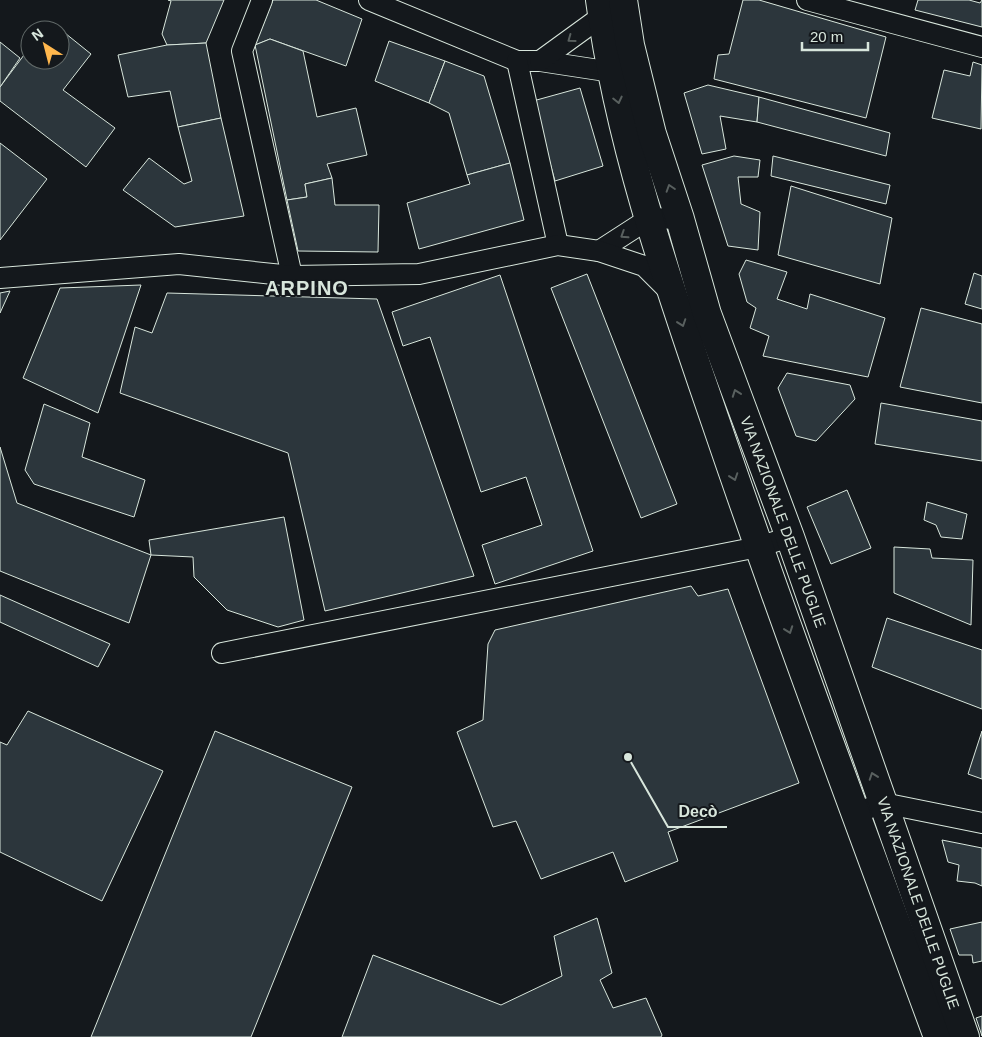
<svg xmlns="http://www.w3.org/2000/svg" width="982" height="1037" font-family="Arial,sans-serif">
<rect width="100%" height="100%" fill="#14181c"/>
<g fill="#2c363c" stroke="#d8e6dc">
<polygon points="168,0 224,0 206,43 167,45 162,34 171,1"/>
<polygon points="273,0 316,0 362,19 346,66 270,39 255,45"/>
<polygon points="743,0 759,0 886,37 866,118 714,79 718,55 729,54"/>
<polygon points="918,0 969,0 980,3 982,0 982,27 915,10"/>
<polygon points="55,25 91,54 63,90 115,128 86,167 0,101 0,87 30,47 30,60 60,60 60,30 51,30"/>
<polygon points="270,39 303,51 317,117 356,108 367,155 327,164 332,178 305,184 307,197 287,200 255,45"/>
<polygon points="389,41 445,61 429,103 375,81"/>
<polygon points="0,42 20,58 0,87"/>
<polygon points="206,43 221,118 178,127 170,91 128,97 118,55 167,45"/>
<polygon points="445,61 484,76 510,163 467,175 449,113 429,103"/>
<polygon points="973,62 982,65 981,129 932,118 944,70 970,76"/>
<polygon points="708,85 759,97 757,122 720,116 726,149 702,154 684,93"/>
<polygon points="580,88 603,166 555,181 533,101"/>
<polygon points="759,97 890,133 886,156 757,122"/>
<polygon points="221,118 244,216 175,227 123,190 149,158 184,184 192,181 178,127"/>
<polygon points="0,143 47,179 0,240"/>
<polygon points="734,156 760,160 758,177 738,177 741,204 760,212 758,250 728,246 702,165"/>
<polygon points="773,156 890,185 886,204 771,176"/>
<polygon points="510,163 524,220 419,249 407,203 470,184 467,175"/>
<polygon points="332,178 335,205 379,205 378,252 298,251 287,200 307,197 305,184"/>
<polygon points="791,186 892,218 880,284 778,255"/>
<polygon points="746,260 787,272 777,299 807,309 810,294 885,318 868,377 763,356 769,336 750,328 756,308 747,302 739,274"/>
<polygon points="974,273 982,276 982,309 965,304"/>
<polygon points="587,274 677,504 641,518 551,288"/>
<polygon points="500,275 593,551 495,584 482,545 542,525 526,477 481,492 430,337 403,346 392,312"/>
<polygon points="141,285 98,413 23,378 60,288"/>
<polygon points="10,291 0,313 0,293"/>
<polygon points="167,293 377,299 474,576 325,611 288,453 120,393 135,327 152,333"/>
<polygon points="921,308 982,324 982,403 900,387"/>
<polygon points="787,373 850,385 855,399 816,441 796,436 778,388"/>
<polygon points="881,403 982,421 982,461 875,444"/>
<polygon points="44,404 90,423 82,457 145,480 134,517 34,484 25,470"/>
<polygon points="0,447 17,503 151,555 129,623 0,571"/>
<polygon points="847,490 871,548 831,564 807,507"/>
<polygon points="927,502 967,514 962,539 941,537 936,525 924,520"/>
<polygon points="284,517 304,620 278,627 227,610 194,577 193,557 151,555 149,540"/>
<polygon points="894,547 930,549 932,558 973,560 971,625 894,593"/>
<polygon points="691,586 698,596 728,589 799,783 668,832 678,861 625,882 613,852 541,879 516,821 493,827 457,732 483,720 488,644 495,630"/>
<polygon points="0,595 110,644 98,667 0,622"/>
<polygon points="887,618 982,650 982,709 872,667"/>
<polygon points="28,711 163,771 102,901 0,852 0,742 7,745"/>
<polygon points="215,731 352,787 251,1037 91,1037"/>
<polygon points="982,731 982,779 968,774"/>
<polygon points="942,840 982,848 982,886 975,883 957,881 959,865 948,862"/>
<polygon points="597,918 612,973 600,980 613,1008 646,998 662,1035 661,1037 342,1037 373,955 501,1005 562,976 554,936"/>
<polygon points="982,922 982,961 973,963 972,955 959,955 950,929"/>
<polygon points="982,1016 982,1036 976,1018"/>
</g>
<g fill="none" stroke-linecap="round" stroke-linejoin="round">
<defs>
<g id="street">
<polyline points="262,0 242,51 292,276"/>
<polyline points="369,0 517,61 540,61 612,72 619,62"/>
<polyline points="807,0 982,47"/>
<polyline points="517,61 558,245"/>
<polyline points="540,61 602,16 613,20"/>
<polyline points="599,251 650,218 680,219"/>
<polyline points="0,278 179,264 292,276 419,274 558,245 599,251 644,266 670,292"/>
<polyline points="222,653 758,547 790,537"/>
<polyline points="856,813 883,803 982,823"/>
</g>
<g id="primary">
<path d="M600,0C619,144 669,286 716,423C786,629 863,833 938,1037"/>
<polyline points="623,0 630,45 652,134 680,219 707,314 790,537 965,1037"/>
</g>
</defs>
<use href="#street" stroke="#d8e6dc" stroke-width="22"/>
<use href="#primary" stroke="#d8e6dc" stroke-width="30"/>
<use href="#street" stroke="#14181c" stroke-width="20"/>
<use href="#primary" stroke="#14181c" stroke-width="28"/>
</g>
<defs><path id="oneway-chevron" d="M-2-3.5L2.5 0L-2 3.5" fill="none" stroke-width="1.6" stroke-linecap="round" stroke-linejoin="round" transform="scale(1.25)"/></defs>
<g stroke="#59605f">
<use href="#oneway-chevron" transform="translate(571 39) rotate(144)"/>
<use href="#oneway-chevron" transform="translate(618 100) rotate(77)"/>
<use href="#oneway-chevron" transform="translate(670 188) rotate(-108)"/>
<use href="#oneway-chevron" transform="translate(624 235) rotate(147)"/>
<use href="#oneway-chevron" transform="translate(682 323) rotate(71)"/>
<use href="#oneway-chevron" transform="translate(736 393) rotate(-110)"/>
<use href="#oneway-chevron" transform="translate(734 477) rotate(71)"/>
<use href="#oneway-chevron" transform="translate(789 630) rotate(70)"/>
<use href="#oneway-chevron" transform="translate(873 776) rotate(-109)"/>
</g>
<g text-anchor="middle" stroke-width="4" stroke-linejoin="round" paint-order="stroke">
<g font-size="15" fill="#d8e6dc" stroke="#14181c">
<text transform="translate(783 522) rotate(70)" y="5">VIA NAZIONALE DELLE PUGLIE</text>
<text transform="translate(918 903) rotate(71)" y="5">VIA NAZIONALE DELLE PUGLIE</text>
</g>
<g font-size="20" font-weight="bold" letter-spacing="1" fill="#d8e6dc" stroke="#14181c">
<text x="307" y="295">ARPINO</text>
</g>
</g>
<path fill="none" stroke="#d8e6dc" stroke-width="2" d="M628 757L668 827H727"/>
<circle fill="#d8e6dc" stroke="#14181c" stroke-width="2" cx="628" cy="757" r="5"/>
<g font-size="16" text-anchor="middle" font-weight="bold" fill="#d8e6dc" stroke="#14181c" stroke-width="4" stroke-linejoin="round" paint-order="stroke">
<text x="698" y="817">Decò</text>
</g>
<g transform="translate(45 45) rotate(324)"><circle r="24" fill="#14181c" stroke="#626a69"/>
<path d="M0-4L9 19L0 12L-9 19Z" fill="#ffb74d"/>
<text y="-8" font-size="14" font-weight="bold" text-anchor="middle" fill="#d8e6dc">N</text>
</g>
<path d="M802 42v8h66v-8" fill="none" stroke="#d8e6dc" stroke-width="2.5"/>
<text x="810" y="42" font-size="15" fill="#d8e6dc" stroke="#14181c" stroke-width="4" paint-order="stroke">20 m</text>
</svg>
